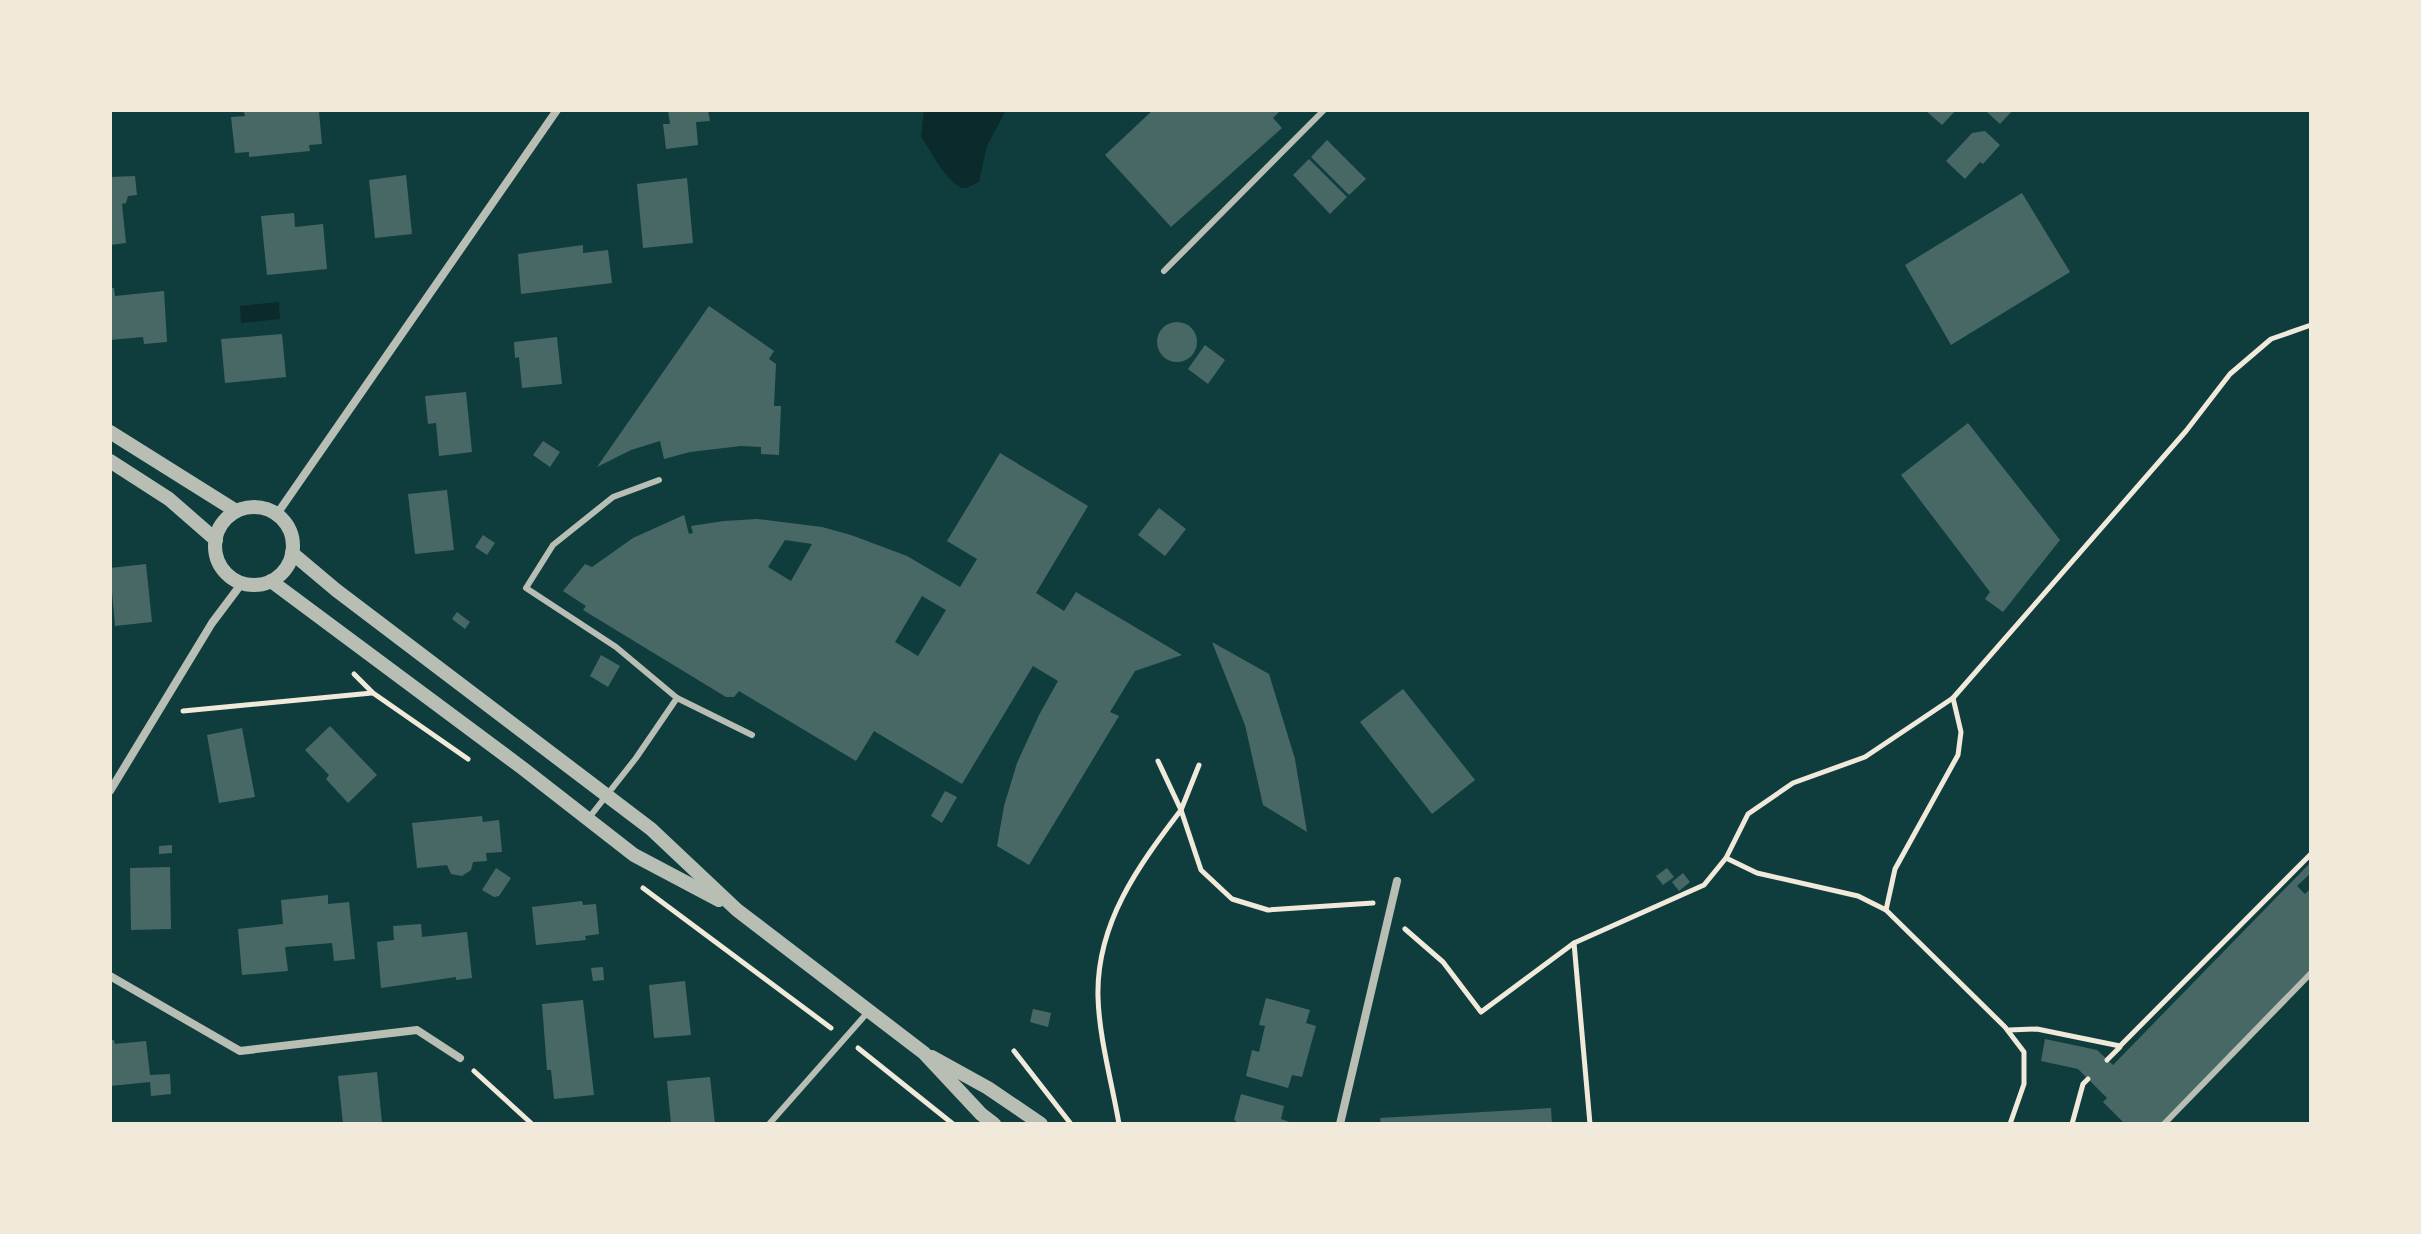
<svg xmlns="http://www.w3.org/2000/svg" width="2421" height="1234" font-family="Lato,sans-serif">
<rect width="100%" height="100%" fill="#0f3d3e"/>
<g fill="#0a2a2b">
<path d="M924,110H1006L987,146L979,182C978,182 968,187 967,188C949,190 931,150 921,137Z"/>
<polygon points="279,302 280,319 241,323 240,306"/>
</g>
<g fill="#486865" fill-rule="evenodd">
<polygon points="264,110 319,112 322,144 309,145 310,151 249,157 249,152 235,153 231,117 245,116 244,112"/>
<polygon points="668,110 708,110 710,121 696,122 698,145 666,149 663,124 670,124"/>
<polygon points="1153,110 1281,110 1273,118 1282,128 1171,227 1105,155"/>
<polygon points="1925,110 1956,110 1942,125"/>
<polygon points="1985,110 2013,110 2000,124"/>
<polygon points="1985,131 2000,145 1983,164 1980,162 1965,179 1946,161 1972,133"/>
<polygon points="1327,140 1366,179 1349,195 1311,157"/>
<polygon points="1309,159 1347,197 1330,214 1293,175"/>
<polygon points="406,175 412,234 375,238 369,180"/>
<polygon points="135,176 137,195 128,196 126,203 122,204 126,243 110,245 110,177"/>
<polygon points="687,178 693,243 643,248 637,184"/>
<polygon points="2022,193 2070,272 1951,345 1905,265"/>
<polygon points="294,213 295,227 323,224 327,269 267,275 261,216"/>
<polygon points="583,245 583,253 608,250 612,283 521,294 518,254"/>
<polygon points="110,288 114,288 115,296 164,291 167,342 144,344 143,337 110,340"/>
<polygon points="709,306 774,351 769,359 776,364 774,406 781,406 779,455 761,454 761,447 741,446 690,452 664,459 660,441 631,450 597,467"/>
<circle cx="1177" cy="342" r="20"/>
<polygon points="282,334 286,377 225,383 221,339"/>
<polygon points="557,337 562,384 522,388 519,357 515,358 514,342"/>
<polygon points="1205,345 1225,360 1208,384 1188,369"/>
<polygon points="466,392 472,452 439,456 436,423 428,424 425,396"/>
<polygon points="1968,423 2060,540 2003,612 1985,599 1990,592 1901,475"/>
<polygon points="543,441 560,452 550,467 533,455"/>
<path d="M1000,453L1088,506L1036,593L1064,611L1076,592L1182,655L1135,671L1110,712L1119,716L1029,865L997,846L1004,806L1017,763L1039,715L1058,681L1033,666L962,784L874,731L856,761L739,691L734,697H726L583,610L586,606L563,591L585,564L592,567L633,538L684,515L689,534L693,533L691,526L724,521L757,519L822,527L851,535L907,556L960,587L977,559L947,541ZM785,540L812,544L791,581L768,567ZM922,596L946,610L918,656L895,642Z"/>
<polygon points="447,490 454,550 415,554 408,494"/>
<polygon points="1159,508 1186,529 1165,556 1138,535"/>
<polygon points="483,535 495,543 487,555 475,547"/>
<polygon points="146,564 152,622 115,626 110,568"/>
<polygon points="457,612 470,622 465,629 452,619"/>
<polygon points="1212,642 1269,674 1295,759 1307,832 1263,805 1245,725"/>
<polygon points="601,655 620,666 608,687 590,676"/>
<polygon points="1403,689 1475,780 1432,814 1360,722"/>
<polygon points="330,726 377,775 348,803 326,779 329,775 305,750"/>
<polygon points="242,728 255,797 219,803 207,735"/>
<polygon points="945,791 957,797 942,823 931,816"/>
<polygon points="482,816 483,822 499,820 502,852 486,853 487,861 473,862 471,870 462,876 451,874 447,865 417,868 412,823"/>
<polygon points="172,845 172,853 159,854 159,846"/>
<polygon points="2311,862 2311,873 2297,886 2305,894 2309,890 2311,892 2311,970 2161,1124 2125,1124 2103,1102 2107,1098 2078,1069 2041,1061 2045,1039 2097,1050 2113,1065"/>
<polygon points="170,867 171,929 131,930 130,868"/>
<polygon points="496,868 511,878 499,896 494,897 482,890"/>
<polygon points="1667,868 1674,877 1663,885 1656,876"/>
<polygon points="1683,873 1690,882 1679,891 1672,882"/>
<polygon points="328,895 328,904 349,902 355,959 334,961 332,943 285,947 288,971 242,975 238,929 283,924 281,900"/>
<polygon points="582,901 583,905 596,904 599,934 585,936 586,940 536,945 532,907"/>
<polygon points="421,924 422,937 467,932 472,978 456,980 456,977 381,988 377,942 394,940 393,926"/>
<polygon points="603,967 604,980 593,981 591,968"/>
<polygon points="685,981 691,1035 654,1038 649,985"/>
<polygon points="1266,998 1310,1010 1306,1023 1316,1026 1302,1077 1292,1075 1288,1088 1246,1076 1252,1050 1259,1052 1265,1026 1259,1025"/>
<polygon points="583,1000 594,1095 554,1099 551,1070 547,1070 542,1004"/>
<polygon points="1033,1009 1051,1013 1048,1027 1030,1022"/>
<polygon points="110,1040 114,1040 115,1044 146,1041 150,1075 170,1074 171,1094 151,1096 150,1082 110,1086"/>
<polygon points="377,1072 382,1123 343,1124 338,1076"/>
<polygon points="710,1077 715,1124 671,1124 667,1081"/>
<polygon points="1241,1094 1284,1106 1281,1119 1295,1124 1240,1124 1234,1120"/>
<polygon points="1551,1108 1552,1124 1381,1124 1380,1118"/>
</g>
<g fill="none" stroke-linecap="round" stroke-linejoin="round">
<g stroke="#f1e9da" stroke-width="5">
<polyline points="354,674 373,693 468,759"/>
<polyline points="183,711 372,693"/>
<polyline points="1158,761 1181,810 1199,765"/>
<polyline points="1726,858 1757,873 1858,896 1886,910 2005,1027 2024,1052 2024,1084 2010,1124"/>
<polyline points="643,888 831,1028"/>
<polyline points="1886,910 1895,869 1958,755 1961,732 1953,698"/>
<polyline points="1405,929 1443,962 1481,1012 1574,943 1704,885 1726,858 1748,814 1793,783 1865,757 1953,698 2186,431 2230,374 2271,339 2311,325"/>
<polyline points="1574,943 1590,1124"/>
<polyline points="2009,1030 2037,1029 2120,1046 2311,854"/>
<polyline points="858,1048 953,1124"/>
<polyline points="1014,1051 1071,1124"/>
<polyline points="2107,1060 2120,1047"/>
<polyline points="474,1071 532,1124"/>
<path d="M1119,1124C1112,1083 1099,1037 1098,997C1096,923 1139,865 1181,810L1201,870L1232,899L1268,910L1373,903"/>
<polyline points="2072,1124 2083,1084 2088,1079"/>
</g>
<g stroke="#b8beb3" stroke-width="6">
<polyline points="1164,271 1324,110"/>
<polyline points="659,480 613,497 553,545 526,588 616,647 677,698 752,735"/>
<polyline points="588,819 636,758 677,698"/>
<polyline points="770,1123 868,1012"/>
<polyline points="2164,1124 2311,973"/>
</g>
<g stroke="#b8beb3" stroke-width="8">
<polyline points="277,514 557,110"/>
<polyline points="110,791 212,623 242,583"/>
<polyline points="110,976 240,1051 417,1030 460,1058"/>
<polyline points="1340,1124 1397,881"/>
</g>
<g stroke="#b8beb3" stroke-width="14">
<polyline points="110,432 236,511"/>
<polyline points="110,461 169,499 216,540"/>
<circle cx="254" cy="546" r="39"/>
<polyline points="292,553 336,590 651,829 737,910 924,1053 981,1114 994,1124"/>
<polyline points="271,581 521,767 634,855 719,900"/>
<polyline points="932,1057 988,1088 1041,1124"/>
</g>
</g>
<rect width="2421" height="1234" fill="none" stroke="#f1e9da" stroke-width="224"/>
</svg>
